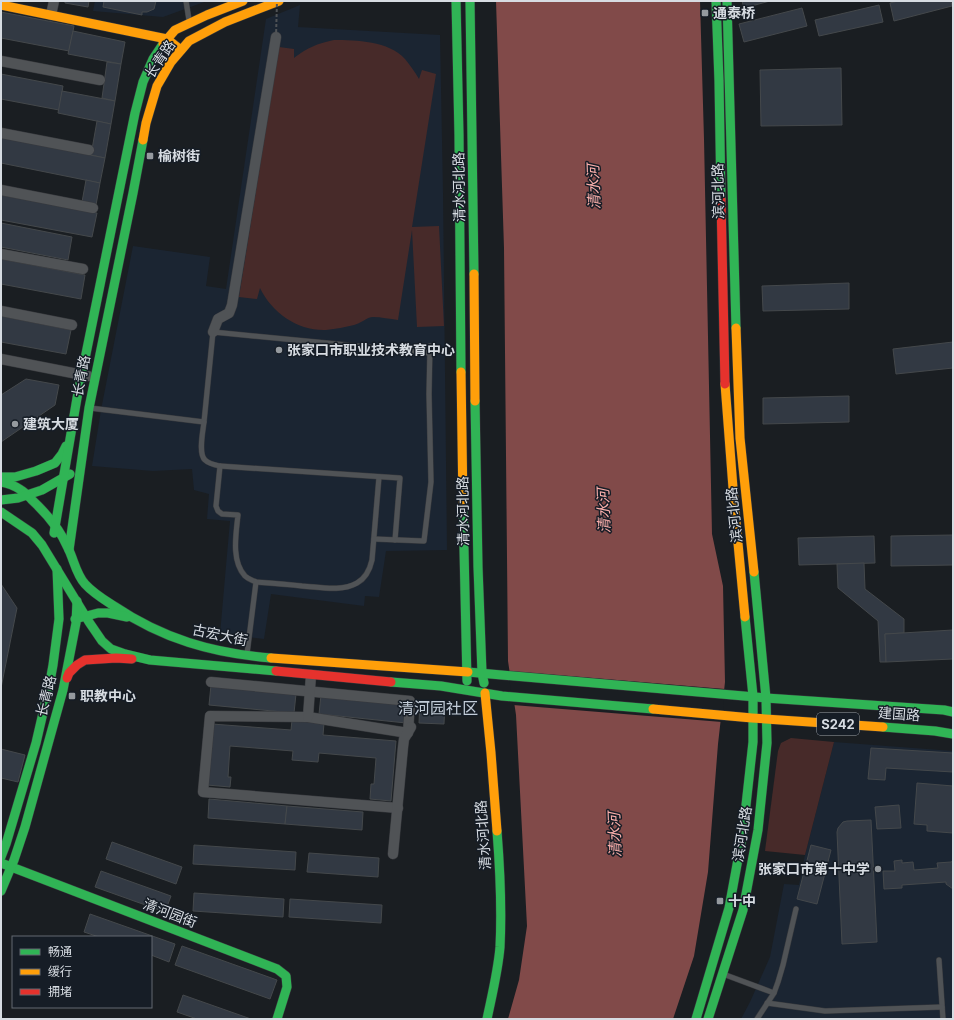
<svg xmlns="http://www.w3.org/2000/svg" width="954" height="1020" font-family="Inter,'Noto Sans SC',sans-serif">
<rect width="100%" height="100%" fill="#1a1e22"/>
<g fill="#1b2532">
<polygon points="95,1 207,1 163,17 93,11"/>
<polygon points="300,5 298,27 440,35 443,193 447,550 386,551 379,597 365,596 364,606 271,594 264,639 220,634 230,521 207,519 209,494 194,490 192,469 153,471 92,466 101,410 133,246 210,257 206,286 226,289 266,19"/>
<polygon points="834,742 953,751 953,1019 741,1019 750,1002 770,957 784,884 799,885 805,855"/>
</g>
<g fill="#472a29">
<path d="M334,40C356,40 389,41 405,59C410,65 415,72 419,79L422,70L436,74L412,227L439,226L444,326L417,327L412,230L398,320C390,319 381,317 373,317C367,317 360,324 354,325C345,327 336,329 326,330C298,331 272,313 260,288L257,299L239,297L279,47L294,49V58C309,47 316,44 334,40Z"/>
<polygon points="791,738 834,742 805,855 765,851 778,751 781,743"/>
</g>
<polygon fill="#814a49" points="496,1 700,1 704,139 712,534 723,586 725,682 718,744 708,872 694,956 673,1019 508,1019 519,980 527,926 516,715 508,661 504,248"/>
<polygon fill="#1a1e22" points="508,671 725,689 722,722 513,705"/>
<g fill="#323943" stroke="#44484b">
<polygon points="65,1 89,1 88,7 65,3"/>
<polygon points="104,1 156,1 154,9 147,12 142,12 142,15 103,7"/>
<polygon points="742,1 770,1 744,8"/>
<polygon points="898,1 951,1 952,6 894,21 890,3"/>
<polygon points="879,5 883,22 819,36 815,20"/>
<polygon points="802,8 807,26 744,42 739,24"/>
<polygon points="1,12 74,26 69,51 1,38"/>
<polygon points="73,31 125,42 121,64 68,54"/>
<polygon points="107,62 121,64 115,101 102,98"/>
<polygon points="841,68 842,125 761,126 760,70"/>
<polygon points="1,74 63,86 59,110 1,99"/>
<polygon points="62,91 115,101 111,124 58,113"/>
<polygon points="97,121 111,124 105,158 91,155"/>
<polygon points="1,137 105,158 100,183 1,163"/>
<polygon points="86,180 100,183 96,205 82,202"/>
<polygon points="1,195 97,213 92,237 1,220"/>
<polygon points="1,223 72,237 68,260 1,247"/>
<polygon points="1,259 85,275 81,299 1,284"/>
<polygon points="849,283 849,309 763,311 762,286"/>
<polygon points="1,316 71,330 66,354 1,342"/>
<polygon points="953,342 953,368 896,374 893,349"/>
<polygon points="26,379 59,385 55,405 1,442 1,395"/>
<polygon points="849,396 849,422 763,424 763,398"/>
<polygon points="953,535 953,565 891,566 891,536"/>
<polygon points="874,536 875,563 799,565 798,538"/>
<polygon points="864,563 865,589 904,619 904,633 885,634 886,662 880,662 878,621 838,588 837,564"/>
<polygon points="1,584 17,608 1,688"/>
<polygon points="953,630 953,659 886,662 885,634"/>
<polygon points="211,685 296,694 294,713 209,705"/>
<polygon points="321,695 408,703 406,723 319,714"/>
<polygon points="420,701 445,702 444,724 419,723"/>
<polygon points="292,720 324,723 323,735 396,741 391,801 370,799 371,784 374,784 376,758 319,753 318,762 292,760 293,751 230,746 228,777 231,777 230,787 207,785 212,724 291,730"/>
<polygon points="871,748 953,753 953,772 886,768 885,780 868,779"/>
<polygon points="1,749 25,755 18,782 1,778"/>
<polygon points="917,783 953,786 953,833 927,831 927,825 914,824"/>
<polygon points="209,799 287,806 285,824 208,818"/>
<polygon points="899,805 901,828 877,829 875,807"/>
<polygon points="287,806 363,812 362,830 285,824"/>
<polygon points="871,820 877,942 842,944 837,832 838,828 843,822 847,821"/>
<polygon points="112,842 182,867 176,884 106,859"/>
<polygon points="194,845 296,852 295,870 193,864"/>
<polygon points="811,845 831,850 817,904 797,899"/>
<polygon points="309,853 379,858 378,877 307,872"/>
<polygon points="902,860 902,863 913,862 914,870 938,868 937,863 951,862 953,861 953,889 946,884 946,882 902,885 902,888 884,889 883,871 895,871 894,861"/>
<polygon points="101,871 171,896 165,912 95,887"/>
<polygon points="194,893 284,899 283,917 193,911"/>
<polygon points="290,899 382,905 381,923 289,917"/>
<polygon points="90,914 175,944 169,962 151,955 151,937 99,937 84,932"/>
<polygon points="182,946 277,980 270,999 175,965"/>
<polygon points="183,995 251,1019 197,1019 177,1012"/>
</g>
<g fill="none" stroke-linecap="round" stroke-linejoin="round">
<defs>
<g id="lane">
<polyline points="186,1 189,20"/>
<polyline points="90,408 204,422 213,332 430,353"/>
<path d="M204,422C203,431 198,454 205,460C209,464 215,465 220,466L216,506L218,511L222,514L238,515C236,534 231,561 245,576C248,579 252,580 256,582C271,583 287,584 302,586C320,587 341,592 357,583C366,578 370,569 372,560L379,477"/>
<polyline points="220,466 400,478 395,540"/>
<polyline points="374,539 424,541 431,482 429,394 430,346"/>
<polyline points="247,654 256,582"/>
<polyline points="939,960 943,1019"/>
<polyline points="723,974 774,993"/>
<polyline points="767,1003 825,1011 942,1007"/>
<polyline points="757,1019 774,993 778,982 783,965 796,909"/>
</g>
<g id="street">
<polyline points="51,15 54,1"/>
<polyline points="1,61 100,80"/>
<polyline points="1,133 89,150"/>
<polyline points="1,190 93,208"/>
<polyline points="1,254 83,269"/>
<polyline points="1,311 72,325"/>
<polyline points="213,332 218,319 229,313 232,305 276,37"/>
<polyline points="1,359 88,376"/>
<polyline points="211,682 410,701 408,733 308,717 210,716 203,792 398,808"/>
<polyline points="308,717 311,675"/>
<polyline points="393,854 403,747 404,739 411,727"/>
</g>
<g id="fast">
<polyline points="456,1 459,135 461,372"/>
<polyline points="470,1 474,274"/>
<polyline points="716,1 719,81 721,199"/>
<polyline points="727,1 736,328"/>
<polyline points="475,401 478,567 482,673 484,683"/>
<polyline points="1,477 15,477 36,471 55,463 62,454 66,446"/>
<path d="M1,482C8,483 15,486 21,490C25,492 28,496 32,500C47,514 60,529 68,548C74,560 76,574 85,584C93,593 103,599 114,606C163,639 212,653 271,658"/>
<polyline points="1,500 18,498 42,490 70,474"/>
<polyline points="463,505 467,681"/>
<polyline points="1,512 32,533 42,545 89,622 102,641 111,649 125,654 150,660 276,671"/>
<polyline points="54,533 77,398 135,113 143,82 153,59 163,44"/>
<polyline points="69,550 89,408 133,193 143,140"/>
<polyline points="75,619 98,613 108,613 127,617"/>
<polyline points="468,672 766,698 944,710 953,712"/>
<polyline points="391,682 441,686 502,696 653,709"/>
<polyline points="883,727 935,731 953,734"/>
<polyline points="1,857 6,844 36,743 49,687 53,665 59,619 57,569"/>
<polyline points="1,863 277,969 286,976 287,987 277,1019"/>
<polyline points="1,891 14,860 25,827 63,690 76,623 77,601"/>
<path d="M487,1019C492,995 498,971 500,947C502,908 500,869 497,831"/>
<polyline points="696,1019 729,908 743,832 753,742 753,696 745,617"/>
<polyline points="708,1019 743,910 758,830 767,743 766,698 754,572"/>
</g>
<g id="slow">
<polyline points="1,5 167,39 181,50"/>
<polyline points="163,44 175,30 207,15 243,1"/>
<polyline points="143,140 146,123 157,86 171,62 189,41 225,22 279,1"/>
<polyline points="474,274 475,401"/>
<polyline points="736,328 740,438 754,572"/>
<polyline points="461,372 463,505"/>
<polyline points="725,384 734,501 745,617"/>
<polyline points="271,658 468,672"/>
<polyline points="485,693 491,753 497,831"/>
<polyline points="653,709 752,718 883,727"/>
</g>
<g id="jam">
<polyline points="721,199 725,384"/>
<polyline points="276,671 391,682"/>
<polyline points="67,678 69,673 77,665 85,660 116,658 132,659"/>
</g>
</defs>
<use href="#lane" stroke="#383a3e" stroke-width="6"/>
<use href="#street" stroke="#383a3e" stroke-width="11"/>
<use href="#fast" stroke="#383a3e" stroke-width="10"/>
<use href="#slow" stroke="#383a3e" stroke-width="10"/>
<use href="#jam" stroke="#383a3e" stroke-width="10"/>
<use href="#lane" stroke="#505356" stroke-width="5"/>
<use href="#street" stroke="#505356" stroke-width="10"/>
<use href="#fast" stroke="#30b455" stroke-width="9"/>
<use href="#slow" stroke="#ff9f0a" stroke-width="9"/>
<use href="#jam" stroke="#e5322d" stroke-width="9"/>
<polyline stroke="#505356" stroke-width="2" stroke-dasharray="3 2" stroke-linecap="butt" points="276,37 277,1"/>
</g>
<g fill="#959a9f" stroke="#161d26" stroke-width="1.5">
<rect x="701" y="9" width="8" height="8" rx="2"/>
<rect x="146" y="152" width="8" height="8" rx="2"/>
<circle cx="279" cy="350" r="4"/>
<circle cx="15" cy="424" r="4"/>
<rect x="68" y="692" width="8" height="8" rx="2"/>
<circle cx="878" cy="869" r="4"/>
<rect x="716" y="897" width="8" height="8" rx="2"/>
</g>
<g text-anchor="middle" stroke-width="3" stroke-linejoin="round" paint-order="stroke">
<rect fill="#161d26" stroke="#9da3aa" stroke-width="1" x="817" y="713" width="42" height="22" rx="3"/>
<g font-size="13" font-weight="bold" fill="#d7dce2">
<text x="838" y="729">S242</text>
</g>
<g font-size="14" font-weight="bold" fill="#d7dce2" stroke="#161d26" text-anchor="start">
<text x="713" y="18">通泰桥</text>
<text x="158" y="161">榆树街</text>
<text x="287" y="355">张家口市职业技术教育中心</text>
<text x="23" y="429">建筑大厦</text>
<text x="80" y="701">职教中心</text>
<text x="870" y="874" text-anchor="end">张家口市第十中学</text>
<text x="728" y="906">十中</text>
</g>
<g font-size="14" fill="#d7dce2" stroke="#161d26">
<text transform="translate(160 59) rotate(-56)" y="5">长青路</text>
<text transform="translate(459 187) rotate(-91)" y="5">清水河北路</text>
<text transform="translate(718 191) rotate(-91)" y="5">滨河北路</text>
<text transform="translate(81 376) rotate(-79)" y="5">长青路</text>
<text transform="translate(463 511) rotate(-91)" y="5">清水河北路</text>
<text transform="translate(734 515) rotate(-96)" y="5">滨河北路</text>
<text transform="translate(220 635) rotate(12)" y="5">古宏大街</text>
<text transform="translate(46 696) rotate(-76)" y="5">长青路</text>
<text transform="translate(899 714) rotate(4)" y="5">建国路</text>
<text transform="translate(742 834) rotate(-81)" y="5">滨河北路</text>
<text transform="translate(483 835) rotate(-94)" y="5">清水河北路</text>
<text transform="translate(170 913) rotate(21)" y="5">清河园街</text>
</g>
<g font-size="15" font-style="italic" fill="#fbafab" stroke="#161d26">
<text transform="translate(594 187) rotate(-92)" y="5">清水河</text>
<text transform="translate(604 511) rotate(-92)" y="5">清水河</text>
<text transform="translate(615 835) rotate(-92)" y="5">清水河</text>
</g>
<g font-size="16" fill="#c3cdd9" stroke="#161d26">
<text x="438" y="714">清河园社区</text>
</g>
</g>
<rect width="954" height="1020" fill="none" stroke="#d7dce2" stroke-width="4"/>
<rect x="12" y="936" width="140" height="72" fill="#161d26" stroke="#636971"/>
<rect x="20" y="949" width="20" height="6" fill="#30b455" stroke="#636971"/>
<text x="48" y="956" font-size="12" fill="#d7dce2">畅通</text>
<rect x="20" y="969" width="20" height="6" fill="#ff9f0a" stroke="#636971"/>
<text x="48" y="976" font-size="12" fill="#d7dce2">缓行</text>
<rect x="20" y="989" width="20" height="6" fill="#e5322d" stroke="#636971"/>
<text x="48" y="996" font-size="12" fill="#d7dce2">拥堵</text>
</svg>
